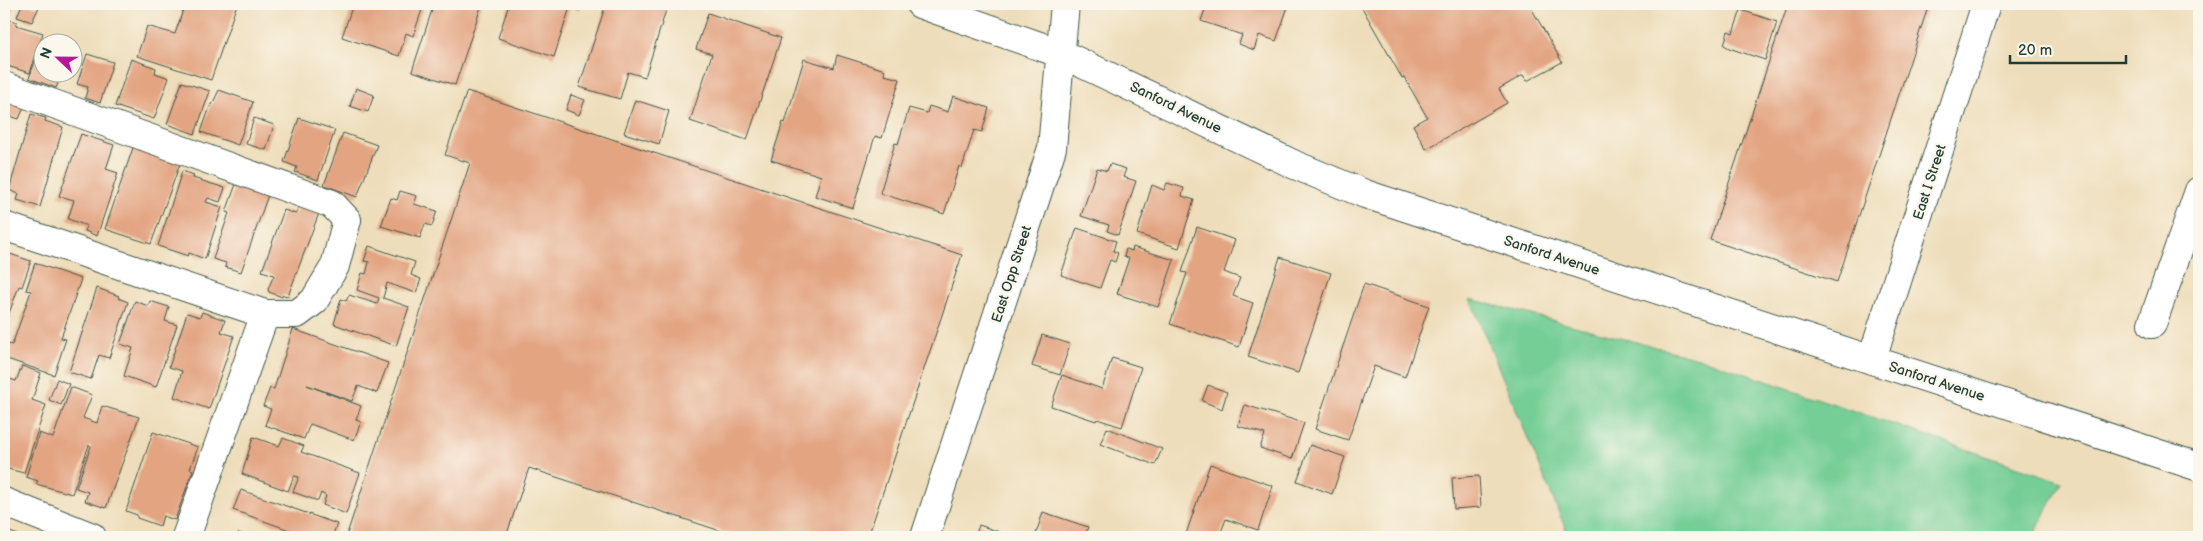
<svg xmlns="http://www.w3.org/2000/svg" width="2203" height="541" font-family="'Balsamiq Sans',sans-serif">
<rect width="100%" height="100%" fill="#fbf7ec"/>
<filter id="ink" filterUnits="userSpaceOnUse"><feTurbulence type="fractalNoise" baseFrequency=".02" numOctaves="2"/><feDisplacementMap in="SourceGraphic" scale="10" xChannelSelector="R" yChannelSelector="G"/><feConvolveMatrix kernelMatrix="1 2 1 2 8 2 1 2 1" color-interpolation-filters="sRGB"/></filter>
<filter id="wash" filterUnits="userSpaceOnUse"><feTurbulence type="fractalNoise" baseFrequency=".0096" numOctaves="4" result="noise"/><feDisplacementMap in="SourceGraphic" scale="20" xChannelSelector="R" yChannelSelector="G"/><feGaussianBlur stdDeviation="1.12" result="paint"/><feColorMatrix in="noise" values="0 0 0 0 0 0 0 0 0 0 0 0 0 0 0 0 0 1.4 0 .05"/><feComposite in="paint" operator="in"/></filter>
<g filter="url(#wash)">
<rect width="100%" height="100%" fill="#eeddba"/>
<polygon fill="#74ce95" stroke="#4a8664" points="1470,299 1702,359 2062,482 2033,537 1569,537"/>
<g id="blocks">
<g fill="#e3a482">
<polygon points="4,4 12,4 9,13 4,11"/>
<polygon points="22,4 39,7 32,22 17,17"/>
<polygon points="185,4 237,4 211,80 137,56 147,26 175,34"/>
<polygon points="353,4 424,4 413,36 406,33 399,56 342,37"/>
<polygon points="434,4 482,4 455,85 412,71"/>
<polygon points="509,4 581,4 579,10 570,7 554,57 498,38"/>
<polygon points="606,4 668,4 645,77 628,72 620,99 579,87"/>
<polygon points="1207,4 1289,4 1276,41 1259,35 1254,50 1239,44 1242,35 1201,21"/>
<polygon points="1360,4 1529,4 1562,62 1527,81 1523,75 1499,89 1507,103 1426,149 1413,125 1427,117 1404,77 1402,78"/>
<polygon points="1788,4 1929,4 1837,282 1710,240"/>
<polygon points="1741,10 1777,22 1765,60 1729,48 1724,45 1728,31 1733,33"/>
<polygon points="708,13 781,38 747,140 690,121 712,54 696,49"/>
<polygon points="4,18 17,22 16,25 43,33 30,73 4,65"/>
<polygon points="45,37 59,42 42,42"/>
<polygon points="42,43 42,72 62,72 56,88 29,78"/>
<polygon points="87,54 113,62 100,103 85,98 88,87 77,84"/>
<polygon points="837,55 885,70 884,75 900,79 882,138 875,136 853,208 815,196 821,176 771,160 783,122 785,123 804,59 834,68"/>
<polygon points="131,59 156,68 155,73 169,78 154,119 115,106"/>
<polygon points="182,82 210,91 195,134 167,124"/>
<polygon points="356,88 374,95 368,112 350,106"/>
<polygon points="219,90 253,102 238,145 201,132 211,104 212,105"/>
<polygon points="467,91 962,255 868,537 739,537 529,468 506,537 346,537 470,163 445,155"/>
<polygon points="571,95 585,100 579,115 566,110"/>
<polygon points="953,96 989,108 982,132 974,130 962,168 959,166 944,214 880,193 895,143 898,144 909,108 927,113 929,106 948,112"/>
<polygon points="635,100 669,111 659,144 624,133"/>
<polygon points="5,101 24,107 19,119 4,114"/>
<polygon points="31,114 46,118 45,121 63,127 40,207 17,200 19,194 9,190"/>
<polygon points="254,118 274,125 266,150 246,144"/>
<polygon points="299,118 335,130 318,180 295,172 297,167 284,162"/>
<polygon points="343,133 377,145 357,197 324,185"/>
<polygon points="81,134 114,145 106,169 118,173 97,236 85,231 87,226 68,219 74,200 59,196"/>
<polygon points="134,145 181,161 151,244 105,229"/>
<polygon points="1110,164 1126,169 1123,177 1136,181 1118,235 1107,231 1109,225 1081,216 1097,168 1107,171"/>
<polygon points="182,171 194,175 193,178 225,188 220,202 208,198 206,202 222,207 205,259 189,253 188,256 158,246"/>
<polygon points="1167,183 1184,188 1182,196 1194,200 1179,248 1137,234 1152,185 1164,190"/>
<polygon points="236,184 252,190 252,187 269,192 241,272 225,267 226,263 213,259 229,213 226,212"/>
<polygon points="400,191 417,196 414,204 437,211 432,226 425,224 420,238 381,226 391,198 397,200"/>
<polygon points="299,206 319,213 288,296 283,295 282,297 269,292 268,289 274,275 262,271 284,210 296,214"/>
<polygon points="1197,227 1235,240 1224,272 1240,278 1233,296 1253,303 1239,347 1170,324 1187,273 1182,272"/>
<polygon points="1077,228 1116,241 1113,251 1118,253 1115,262 1110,260 1100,288 1061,275"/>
<polygon points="369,246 415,262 411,275 421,279 416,293 387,283 383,298 409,307 396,346 334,324 341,299 346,301 349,295 377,304 379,298 357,290 362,273 366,274 369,262 364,261"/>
<polygon points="1133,247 1174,260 1158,307 1117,294 1129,258 1124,257 1126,249 1132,251"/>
<polygon points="4,252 31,261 22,287 19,286 4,327"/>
<polygon points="1280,257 1331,273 1298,373 1248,357"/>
<polygon points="35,263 81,279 61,338 66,339 54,375 4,358 8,344 12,345 31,291 26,290"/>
<polygon points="1364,284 1429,306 1405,377 1374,366 1348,440 1315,429"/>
<polygon points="97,288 119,296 118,298 128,302 109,358 99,355 91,379 69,372"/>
<polygon points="135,301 148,306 150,301 169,307 165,321 177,325 156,387 124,376 133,348 120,344"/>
<polygon points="202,312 225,320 221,332 234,336 209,409 174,397 182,371 169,367 187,313 200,317"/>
<polygon points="293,329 388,363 377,393 358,386 352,401 307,385 361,406 356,420 361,422 354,440 310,424 304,439 265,425 271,409 263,406 270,388 274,389"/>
<polygon points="1042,335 1070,344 1060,375 1032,366"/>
<polygon points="1112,358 1141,367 1122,427 1097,419 1096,421 1051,406 1062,375 1102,389"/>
<polygon points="22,366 41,373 32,400 46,405 24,473 4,468 4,377 16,381"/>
<polygon points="57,379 69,384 61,405 49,400"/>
<polygon points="1208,385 1227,392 1222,409 1202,401"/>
<polygon points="71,387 92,395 83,418 97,423 102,406 139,417 106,508 85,501 88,492 76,488 91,446 89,445 72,494 36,484 38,481 26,477 39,433 53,438"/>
<polygon points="1245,405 1304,423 1292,459 1260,448 1265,434 1238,426"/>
<polygon points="1107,428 1162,449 1155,465 1100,444"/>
<polygon points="153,432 198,447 190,469 193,470 175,520 163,516 160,526 137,518 137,515 126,511"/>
<polygon points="253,437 279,446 283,438 304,446 301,452 360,473 346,514 323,505 326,496 321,493 318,501 293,492 299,477 294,476 288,491 242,474"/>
<polygon points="1310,445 1345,457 1332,494 1297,481"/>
<polygon points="1210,464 1273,486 1258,530 1226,519 1219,537 1185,537"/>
<polygon points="1479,476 1481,507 1454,509 1452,478"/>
<polygon points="241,490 337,524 332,537 309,537 233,510"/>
<polygon points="1043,512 1088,527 1085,537 1035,537"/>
<polygon points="979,525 1014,537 975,537"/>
<polygon points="4,530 24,537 4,537"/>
<polygon points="238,533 250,537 236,537"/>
</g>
</g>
</g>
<g filter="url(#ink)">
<use href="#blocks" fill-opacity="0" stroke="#3e5548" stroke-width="1"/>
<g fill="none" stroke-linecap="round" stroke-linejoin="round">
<defs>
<g id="minor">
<polyline points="920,4 1062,54 1295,165 1365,194 2199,467"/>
<polyline points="4,86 332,204 347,220 335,266 314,301 297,314 265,314 4,226"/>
<polyline points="2152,324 2199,191"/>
<polyline points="1872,359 1986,4"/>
<polyline points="4,502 92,537"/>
<polyline points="186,537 265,314"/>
<polyline points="925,537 1052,148 1065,4"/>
</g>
</defs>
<use href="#minor" stroke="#3e5548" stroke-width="30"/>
<use href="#minor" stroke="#fff" stroke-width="28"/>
</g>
</g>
<g text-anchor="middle" stroke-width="4.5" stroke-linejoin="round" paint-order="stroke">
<g font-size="14" fill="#1f3d34" stroke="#fbf7ec">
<text transform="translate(1176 107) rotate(26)" y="5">Sanford Avenue</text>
<text transform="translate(1929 182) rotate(-72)" y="5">East I Street</text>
<text transform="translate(1552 255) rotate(18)" y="5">Sanford Avenue</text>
<text transform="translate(1011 274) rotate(-72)" y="5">East Opp Street</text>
<text transform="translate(1937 381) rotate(18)" y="5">Sanford Avenue</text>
</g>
</g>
<rect width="2203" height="541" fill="none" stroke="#fbf7ec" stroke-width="20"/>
<g transform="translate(58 58) rotate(292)"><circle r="24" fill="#fbf7ec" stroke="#a3ada2"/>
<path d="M0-4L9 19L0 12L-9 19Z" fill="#b5179e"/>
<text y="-8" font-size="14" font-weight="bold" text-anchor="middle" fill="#1f3d34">N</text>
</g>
<path d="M2010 55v8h116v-8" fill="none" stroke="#1f3d34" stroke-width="2.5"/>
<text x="2018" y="55" font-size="15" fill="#1f3d34" stroke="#fbf7ec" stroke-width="4" paint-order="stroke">20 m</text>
</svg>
